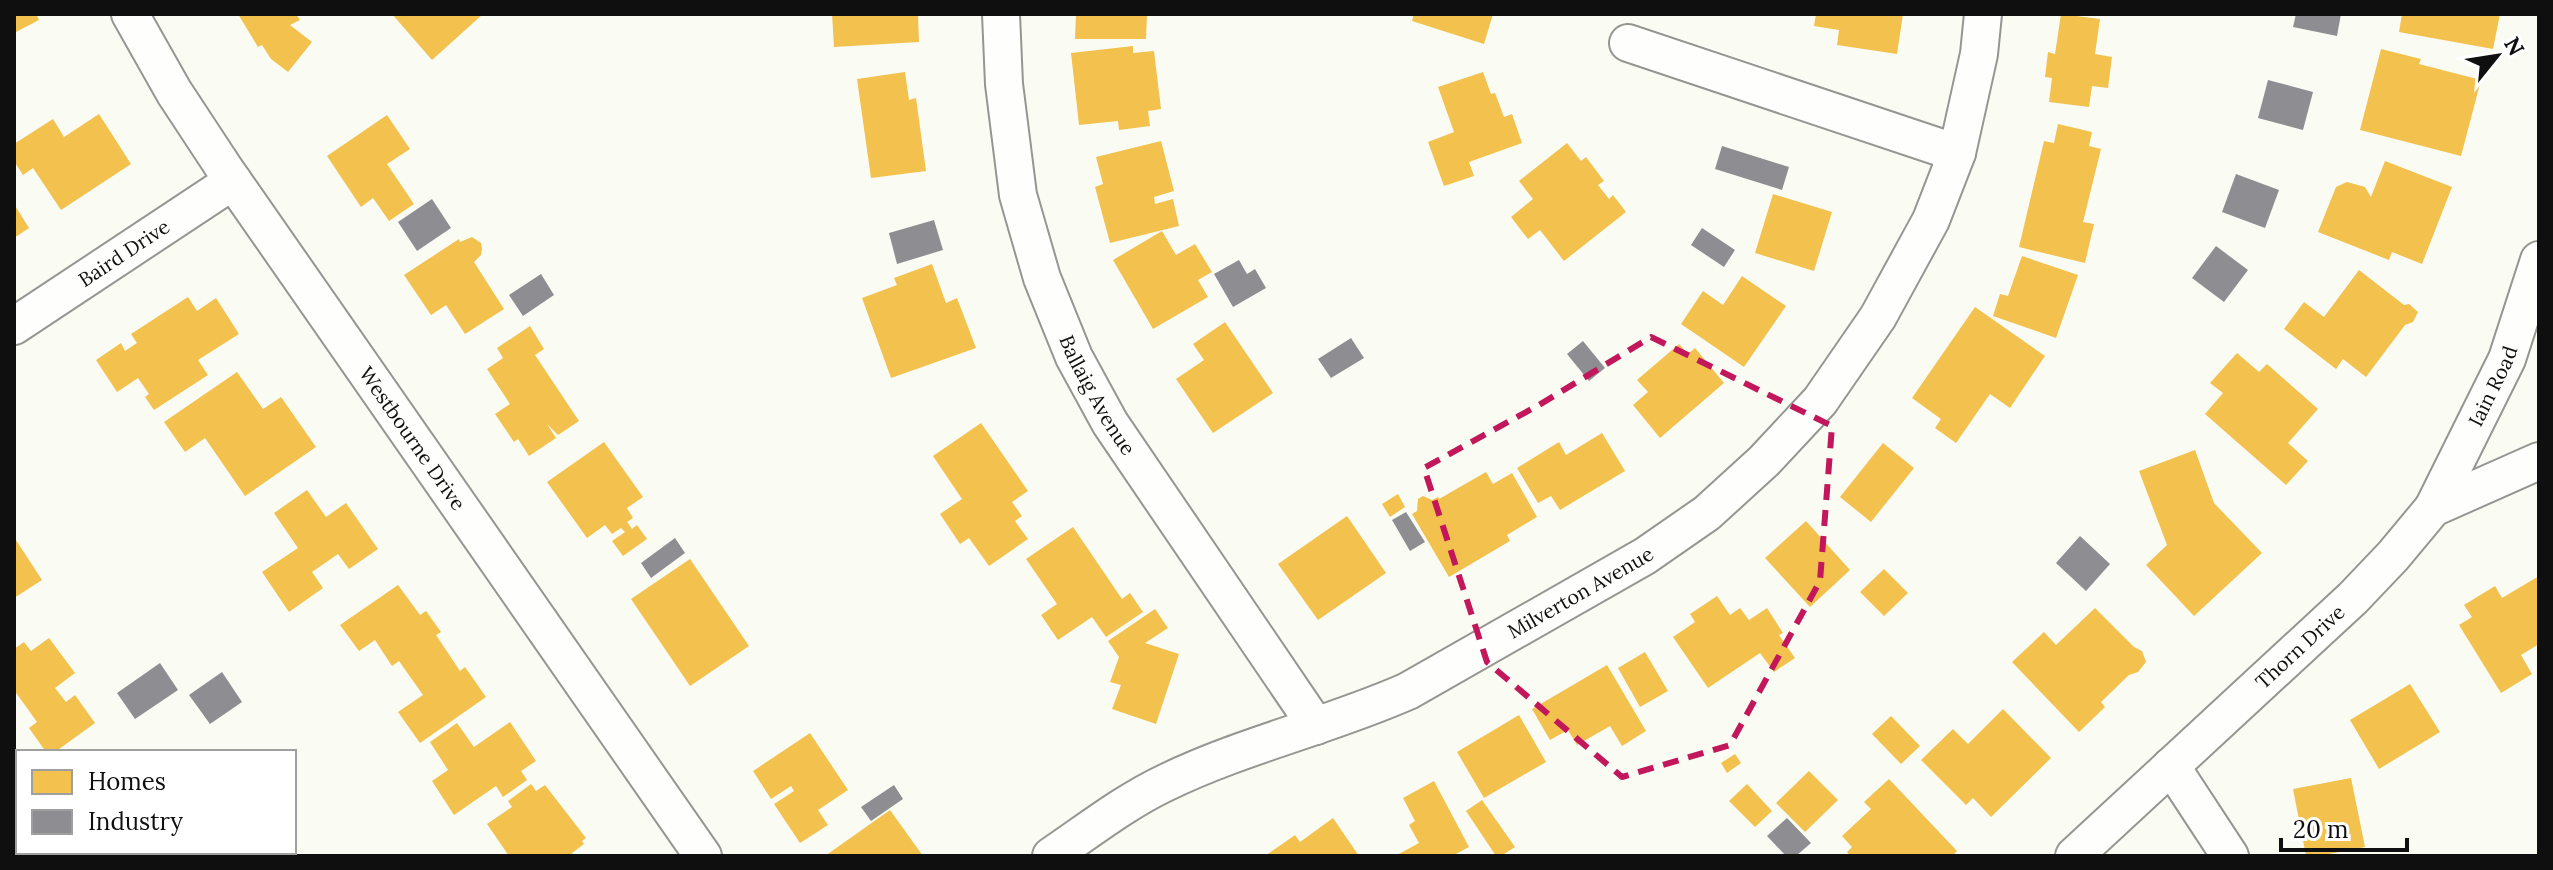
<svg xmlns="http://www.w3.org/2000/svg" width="2553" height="870" font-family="Lora,serif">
<rect width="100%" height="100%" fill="#fafcf4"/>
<g fill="#f2c14e">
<polygon points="14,14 36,14 39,20 14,33"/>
<polygon points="238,14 296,14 300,20 290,25 312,42 288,72 271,59 262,45 258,47"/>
<polygon points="392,14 483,14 432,60"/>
<polygon points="832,14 918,14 919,42 834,47"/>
<polygon points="1076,14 1147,14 1146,39 1075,39"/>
<polygon points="1414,14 1493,14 1484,44 1412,21"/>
<polygon points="1816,14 1903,14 1897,54 1837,45 1839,30 1814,26"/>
<polygon points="2061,14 2100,19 2095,54 2112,57 2108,88 2092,86 2089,107 2049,102 2052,78 2045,77 2048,52 2055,54"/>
<polygon points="2402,14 2500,14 2493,49 2399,32"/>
<polygon points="1133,46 1133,53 1154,51 1161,109 1148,111 1150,126 1119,130 1118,121 1079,125 1071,53"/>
<polygon points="2381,49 2421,59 2419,64 2481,80 2461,156 2360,130"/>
<polygon points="905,72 909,100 916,98 926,171 871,178 857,79"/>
<polygon points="1483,72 1491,94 1495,93 1504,117 1512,114 1522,143 1469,162 1474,176 1444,186 1428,142 1454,132 1438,87"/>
<polygon points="99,114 131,164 61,210 33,168 23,175 14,161 14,144 53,119 64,137"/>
<polygon points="387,115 410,149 387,164 414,204 389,221 373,198 361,207 327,156"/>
<polygon points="2058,124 2092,132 2089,146 2101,149 2083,222 2094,224 2085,263 2019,247 2044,141 2054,143"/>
<polygon points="1161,141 1174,191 1154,197 1155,204 1173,199 1179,226 1110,243 1095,187 1103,184 1096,157"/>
<polygon points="1567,143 1581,161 1586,157 1604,181 1598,185 1609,199 1613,195 1626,212 1564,261 1540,230 1528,239 1511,217 1533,199 1519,181"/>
<polygon points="2385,161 2452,187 2422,264 2392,252 2389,260 2318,232 2336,187 2347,182 2365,187 2371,197"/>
<polygon points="1773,194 1832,212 1814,271 1755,253"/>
<polygon points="14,204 29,228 14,238"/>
<polygon points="1162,231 1176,255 1195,244 1212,272 1198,280 1208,297 1153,329 1113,260"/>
<polygon points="472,237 481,243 482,249 481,255 474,262 504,309 465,334 446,305 431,315 404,275 459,239 460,242"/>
<polygon points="2022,256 2078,275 2056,338 1993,316 2000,294 2008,296"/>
<polygon points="932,264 946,303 957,298 976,348 891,378 862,298 897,285 894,278"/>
<polygon points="2359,270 2404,305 2409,304 2418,312 2413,322 2405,325 2366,377 2343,359 2336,369 2284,329 2304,302 2324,317"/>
<polygon points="1742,276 1786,306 1744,367 1681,324 1703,291 1723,305"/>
<polygon points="188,297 197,311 216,298 239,334 198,360 208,375 154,410 145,397 149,394 138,378 117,392 96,360 121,343 125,351 137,343 131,334"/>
<polygon points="1975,307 2045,356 2010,408 1990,394 1956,443 1935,428 1941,419 1912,398"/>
<polygon points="1225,322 1273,393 1213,433 1176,379 1204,360 1193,344"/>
<polygon points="530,326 544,349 535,355 579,421 558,435 547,424 556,438 529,456 518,439 514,442 495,414 510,404 487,369 503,358 497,348"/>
<polygon points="1679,344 1688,354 1695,348 1724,383 1660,438 1633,405 1648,392 1637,380"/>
<polygon points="2237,353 2259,372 2267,364 2318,409 2288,443 2308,461 2286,485 2205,414 2223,393 2210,383"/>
<polygon points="237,372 263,409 281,397 316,447 245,496 205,438 185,452 164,422"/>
<polygon points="981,423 1028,491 1012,502 1022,516 1015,521 1028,539 989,566 969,538 960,544 940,514 962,499 933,456"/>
<polygon points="1602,433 1625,471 1560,510 1551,496 1538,503 1517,468 1559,442 1566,455"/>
<polygon points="604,442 643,497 627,508 633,518 627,522 632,529 637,525 647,539 623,556 612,541 625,532 621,528 612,534 605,525 587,538 547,482"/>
<polygon points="1883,443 1914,468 1871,522 1840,497"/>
<polygon points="2195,450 2214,503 2262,553 2194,616 2146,565 2167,545 2139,471"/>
<polygon points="1486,472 1493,484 1512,473 1537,517 1507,535 1510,541 1449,577 1412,514 1417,511 1418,499 1423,496 1432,500 1438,497 1439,499"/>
<polygon points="307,490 326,517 346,503 378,549 349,569 338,554 312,572 323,588 289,612 262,572 298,548 274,513"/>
<polygon points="1398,494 1405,507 1390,517 1382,504"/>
<polygon points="1347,516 1386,573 1318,620 1278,564"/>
<polygon points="1806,521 1850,570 1810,607 1765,558"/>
<polygon points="1073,527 1122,599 1130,593 1143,612 1106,637 1092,617 1058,640 1041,615 1057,604 1026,559"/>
<polygon points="14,537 42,580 14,598"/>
<polygon points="690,559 749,646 690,686 631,599"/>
<polygon points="1884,569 1908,593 1884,616 1860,592"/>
<polygon points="2539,576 2539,644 2521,655 2532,674 2501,693 2459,625 2472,617 2464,605 2495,586 2502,598"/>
<polygon points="398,585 420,615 426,611 441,632 436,635 460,671 465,667 486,697 420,743 398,712 423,695 399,661 392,666 375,640 359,651 340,625"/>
<polygon points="1717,596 1730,615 1740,608 1749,620 1767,608 1783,633 1779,635 1795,658 1774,672 1760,653 1708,688 1673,637 1695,622 1690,614"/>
<polygon points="2095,608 2134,647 2142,651 2146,662 2138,672 2129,675 2101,702 2105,707 2079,732 2012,662 2044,632 2056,645"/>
<polygon points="1155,609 1168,628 1145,643 1179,654 1156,724 1112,709 1121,685 1110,682 1119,657 1108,641"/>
<polygon points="49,638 75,673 55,688 66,702 75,695 95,723 55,752 46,752 29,728 37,722 14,690 14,649 24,642 31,651"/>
<polygon points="1645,652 1668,691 1640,707 1618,668"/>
<polygon points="1607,665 1646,731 1622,746 1610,726 1577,745 1568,730 1550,740 1532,709"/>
<polygon points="2410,684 2440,732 2379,769 2350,720"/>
<polygon points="2003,709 2051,758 1991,817 1973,798 1966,805 1921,760 1953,729 1968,744"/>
<polygon points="1519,715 1546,762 1484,798 1457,752"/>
<polygon points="1891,716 1920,746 1901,764 1872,734"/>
<polygon points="510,722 536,761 521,771 527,780 503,797 496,786 454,815 432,781 448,770 430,742 457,723 474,747"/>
<polygon points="810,733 848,790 818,810 828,825 800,843 774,804 794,791 791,786 771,799 753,771"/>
<polygon points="1735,754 1741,763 1727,773 1721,763"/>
<polygon points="1809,771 1838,800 1805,832 1776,803"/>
<polygon points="2351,778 2365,847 2319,856 2306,856 2293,789"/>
<polygon points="1889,779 1957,851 1952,856 1850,856 1847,852 1852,847 1842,836 1871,809 1864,802"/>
<polygon points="1434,781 1469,847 1452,856 1395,856 1419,843 1409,825 1415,821 1403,798"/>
<polygon points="531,784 536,791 545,785 586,838 582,841 584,844 572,853 574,856 509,856 487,824 512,807 508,801"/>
<polygon points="1747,784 1772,811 1755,827 1729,801"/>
<polygon points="1482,800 1515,847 1501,856 1496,856 1466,811"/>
<polygon points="890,810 923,856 825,856"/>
<polygon points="1333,818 1359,856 1265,856 1295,835 1300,842"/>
<polygon points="194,852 225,853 266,852 260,856 188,856"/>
</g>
<g fill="#8d8d92">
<polygon points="2296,14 2341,14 2337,36 2293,27"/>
<polygon points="2268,80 2313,92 2303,130 2258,118"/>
<polygon points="1722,146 1789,167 1782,190 1715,169"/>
<polygon points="2236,174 2279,190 2265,228 2222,212"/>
<polygon points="432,199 451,228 417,251 398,222"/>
<polygon points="934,220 943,250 897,264 889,233"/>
<polygon points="1702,228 1735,250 1724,267 1691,245"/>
<polygon points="2216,246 2248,270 2224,302 2192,278"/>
<polygon points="1239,260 1247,274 1255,269 1266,288 1233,307 1214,274"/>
<polygon points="541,274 554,295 523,316 509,295"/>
<polygon points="1351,338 1364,358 1331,378 1318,359"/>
<polygon points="1583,341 1605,368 1589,381 1567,354"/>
<polygon points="1406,512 1425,542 1410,551 1392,520"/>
<polygon points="2080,536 2110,564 2086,591 2056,563"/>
<polygon points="675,538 685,553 651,578 641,563"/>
<polygon points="160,663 178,690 135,719 117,693"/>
<polygon points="222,672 242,702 210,724 189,695"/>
<polygon points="894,785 903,799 871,821 861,807"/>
<polygon points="1787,818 1811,843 1796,856 1786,856 1767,836"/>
</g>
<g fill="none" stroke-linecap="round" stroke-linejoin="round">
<defs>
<g id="minor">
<path id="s1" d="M130,14L174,92L224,168L703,856"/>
<path id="s2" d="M1001,14L1004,84L1018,195L1042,278L1074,357L1110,423L1316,726"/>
<polyline points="1628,43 1957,153"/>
<path id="s3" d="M14,326L233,181"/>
<path id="s4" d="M2433,508L2507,359L2539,260"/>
<polyline points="2171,766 2230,856"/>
<path id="s5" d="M1051,856C1088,831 1125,802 1165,783C1243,745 1329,726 1408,691L1645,556L1707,513L1764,461L1820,401L1878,317L1931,220L1957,153L1979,54L1983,14"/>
<path id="s6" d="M2074,856L2353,598L2393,556L2433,508L2539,461"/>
</g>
</defs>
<use href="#minor" stroke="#959692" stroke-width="40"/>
<use href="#minor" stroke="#fefffd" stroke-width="36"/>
</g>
<path fill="none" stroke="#c2185b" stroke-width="6" stroke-dasharray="16 10" stroke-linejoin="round" d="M1651,337L1832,426L1820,581L1730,745L1622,777L1487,662L1424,468L1539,405Z"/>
<g text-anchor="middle" stroke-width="8" stroke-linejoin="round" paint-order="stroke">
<g font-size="20" fill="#0f0f0f" stroke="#fff">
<text dy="7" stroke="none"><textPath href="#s3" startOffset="132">Baird Drive</textPath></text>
<text dy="7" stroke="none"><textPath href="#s4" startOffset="136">Iain Road</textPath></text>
<text dy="7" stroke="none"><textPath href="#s2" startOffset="398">Ballaig Avenue</textPath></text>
<text dy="7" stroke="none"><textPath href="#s1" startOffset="510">Westbourne Drive</textPath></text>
<text dy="7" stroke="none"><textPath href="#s5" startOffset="594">Milverton Avenue</textPath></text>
<text dy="7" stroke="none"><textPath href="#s6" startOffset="308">Thorn Drive</textPath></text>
</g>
</g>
<rect width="2553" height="870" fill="none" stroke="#0f0f0f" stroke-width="32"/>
<rect x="16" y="750" width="280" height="104" fill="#ffffff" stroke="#9f9f9f" stroke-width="2"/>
<rect x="32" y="770" width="40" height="24" fill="#f2c14e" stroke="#9f9f9f" stroke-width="2"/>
<text x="88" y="790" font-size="24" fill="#0f0f0f">Homes</text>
<rect x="32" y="810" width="40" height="24" fill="#8d8d92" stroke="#9f9f9f" stroke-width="2"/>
<text x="88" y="830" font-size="24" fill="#0f0f0f">Industry</text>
<g transform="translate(2497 56) rotate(60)" stroke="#ffffff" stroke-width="6" paint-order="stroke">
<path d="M0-6L14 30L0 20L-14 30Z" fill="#0f0f0f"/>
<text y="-12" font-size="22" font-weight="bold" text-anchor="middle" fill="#0f0f0f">N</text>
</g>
<path d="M2281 838v12h126v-12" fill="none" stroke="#0f0f0f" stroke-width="4"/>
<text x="2293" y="838" font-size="24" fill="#0f0f0f" stroke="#ffffff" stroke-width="6" paint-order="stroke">20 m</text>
</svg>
